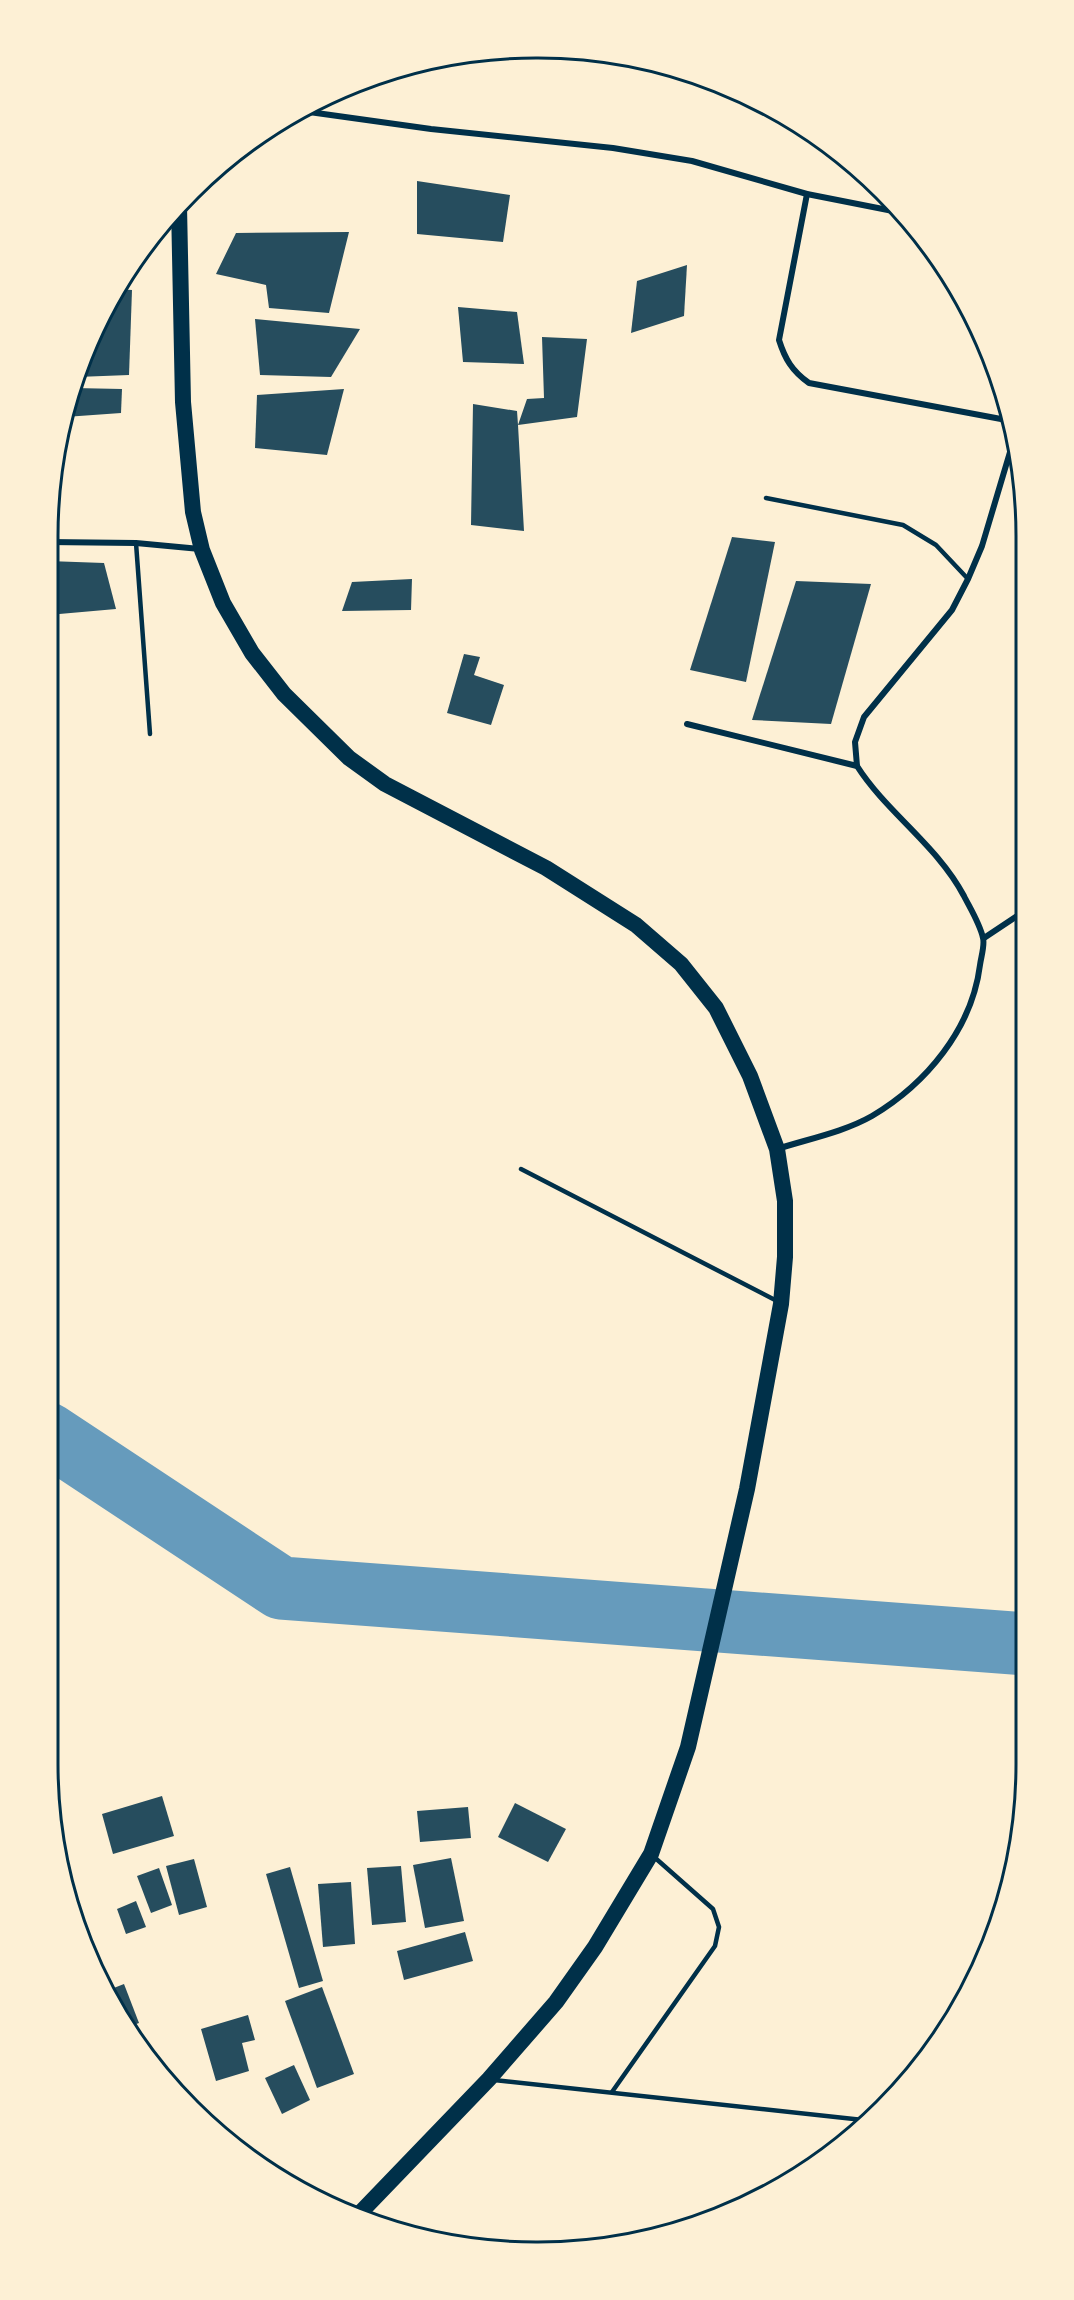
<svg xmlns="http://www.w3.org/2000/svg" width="1074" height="2300" font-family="Mulish,sans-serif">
<rect width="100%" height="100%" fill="#fdf0d5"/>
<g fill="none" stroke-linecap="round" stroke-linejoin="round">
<polyline stroke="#669bbc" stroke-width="63" points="48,1434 281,1588 1026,1644"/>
</g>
<g fill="#264d5e">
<polygon points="417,181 510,195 503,242 417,234"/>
<polygon points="349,232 329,313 269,308 266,285 216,274 236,233"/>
<polygon points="687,265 684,316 631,333 637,281"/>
<polygon points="117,289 132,290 129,375 77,377 85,350"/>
<polygon points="458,307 517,312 524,364 463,362"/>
<polygon points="255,319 360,329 331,377 260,375"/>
<polygon points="542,337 587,339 577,417 518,425 524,531 471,525 473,404 517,411 518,425 527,399 544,398"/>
<polygon points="74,388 122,389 121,413 65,417"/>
<polygon points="344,389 327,455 255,448 257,395"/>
<polygon points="732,537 775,542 746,682 690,670"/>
<polygon points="48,561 104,563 116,609 48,615"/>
<polygon points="412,579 411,610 342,611 352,582"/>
<polygon points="796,581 871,584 831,724 752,720"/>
<polygon points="464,654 480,657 474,675 504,685 491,725 447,713"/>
<polygon points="162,1796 174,1836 113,1854 102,1814"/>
<polygon points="515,1803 566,1829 548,1862 498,1837"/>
<polygon points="468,1807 471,1838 420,1842 417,1811"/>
<polygon points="451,1858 464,1921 425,1928 413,1865"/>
<polygon points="194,1859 207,1907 179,1915 166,1866"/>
<polygon points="401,1866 406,1922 372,1925 367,1868"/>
<polygon points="290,1867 323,1981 299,1988 266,1874"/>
<polygon points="159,1868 172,1905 151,1913 137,1876"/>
<polygon points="351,1882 355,1944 323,1947 318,1884"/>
<polygon points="136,1901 146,1927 126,1934 117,1909"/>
<polygon points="465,1932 473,1961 404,1980 397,1951"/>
<polygon points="124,1984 139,2023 128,2027 106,1991"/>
<polygon points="322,1987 354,2074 317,2088 285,2001"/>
<polygon points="248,2015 255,2040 242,2043 249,2071 216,2081 201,2029"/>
<polygon points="294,2065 310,2100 282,2114 265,2078"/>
</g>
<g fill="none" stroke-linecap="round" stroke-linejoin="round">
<g stroke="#003049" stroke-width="4.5">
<polyline points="766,498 903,525 936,545 968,579"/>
<polyline points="136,543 150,734"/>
<polyline points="521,1169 777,1301"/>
<polyline points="494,2080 863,2120"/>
<polyline points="612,2092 715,1946 719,1927 713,1909 653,1856"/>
</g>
<g stroke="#003049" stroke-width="6">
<polyline points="302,111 431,129 613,148 692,161 807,194 898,212"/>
<path d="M807,194L779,340C785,359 792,371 809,383L1001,419L1008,423"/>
<polyline points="48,542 136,543 200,549"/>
<path d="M687,724L857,766C887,813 937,845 964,896C970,908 980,924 983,938C985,945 981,957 980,965C972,1029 926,1084 872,1116C844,1132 808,1139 777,1149"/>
<polyline points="857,766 855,742 864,717 952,610 968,579 982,546 1013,442"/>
<polyline points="984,938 1023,912"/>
</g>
<polyline stroke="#003049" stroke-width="16" points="179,206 183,402 193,512 202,550 223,603 252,653 284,694 349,758 385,784 546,868 636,925 681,964 716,1008 750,1076 777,1149 785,1201 785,1257 781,1304 747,1489 688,1747 651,1854 595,1947 556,2002 489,2079 361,2212"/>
</g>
<path d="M0 0H1074V2300H0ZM536 58H538A478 478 0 0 1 1016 536V1764A478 478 0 0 1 538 2242H536A478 478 0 0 1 58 1764V536A478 478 0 0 1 536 58Z" fill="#fdf0d5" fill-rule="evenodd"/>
<path fill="none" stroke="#003049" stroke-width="3" d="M536 58H538A478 478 0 0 1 1016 536V1764A478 478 0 0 1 538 2242H536A478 478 0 0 1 58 1764V536A478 478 0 0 1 536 58Z"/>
</svg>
